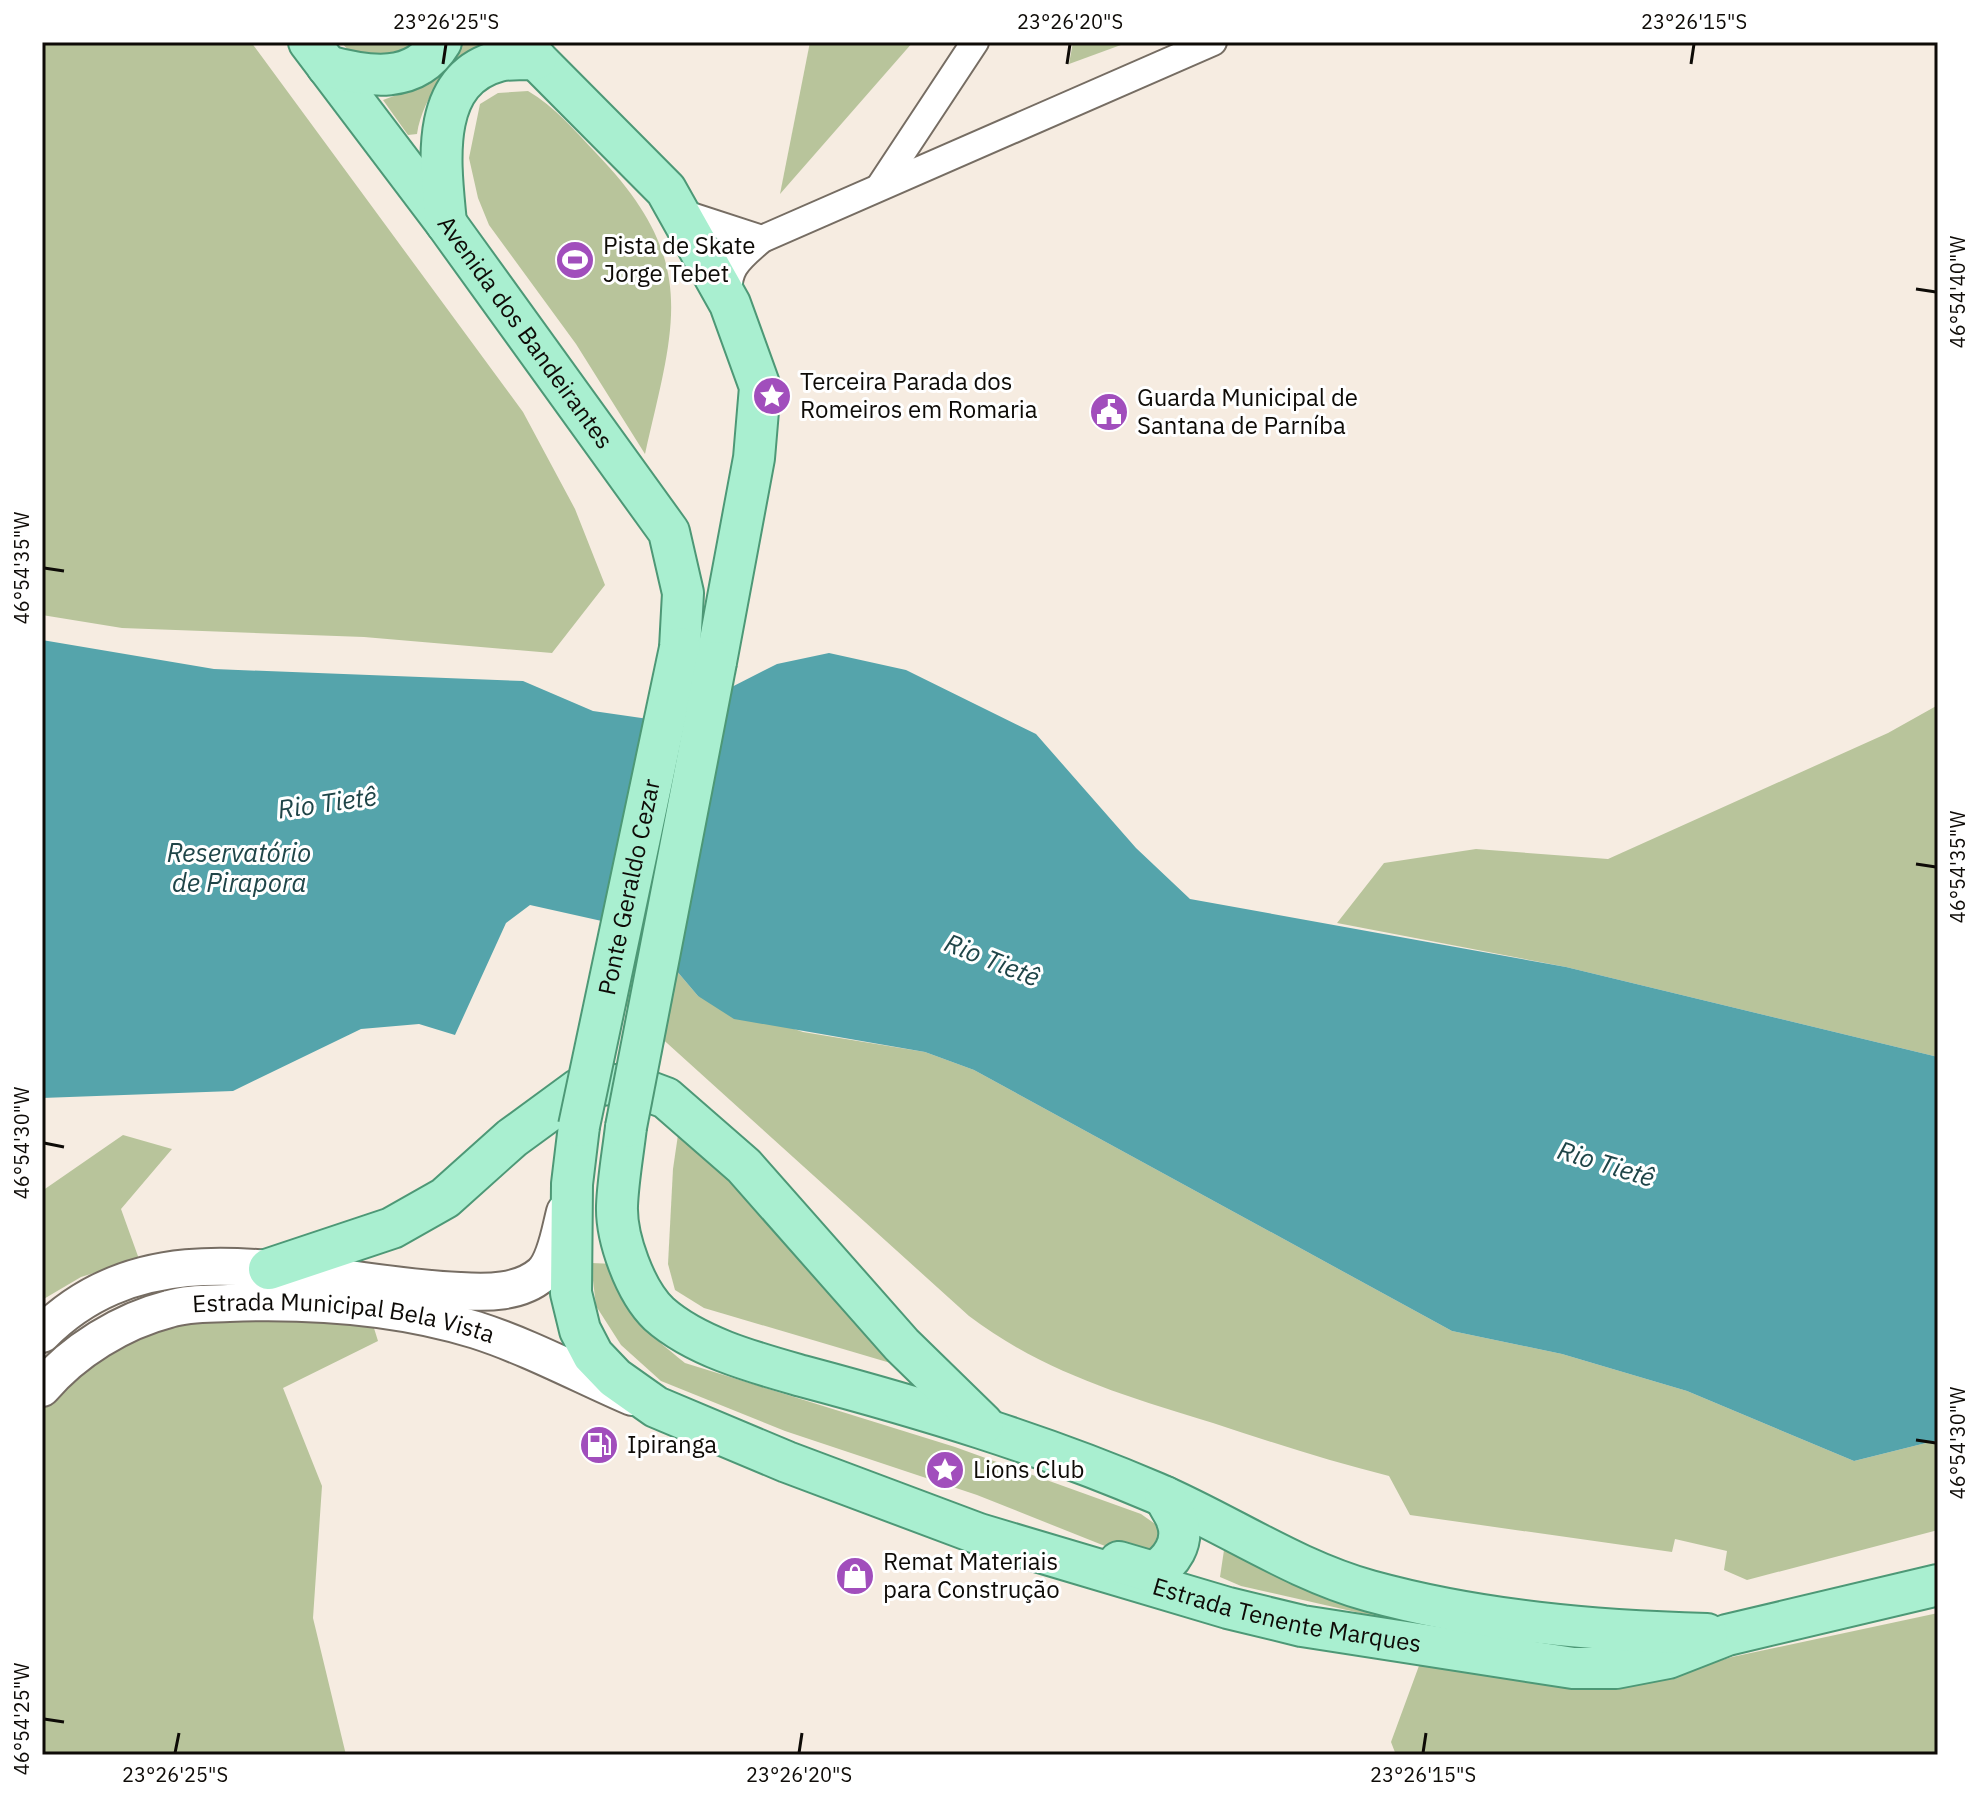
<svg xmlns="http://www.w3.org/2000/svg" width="1980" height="1797" font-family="'IBM Plex Sans',sans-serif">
<rect width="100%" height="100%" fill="#f6ece1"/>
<g fill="#b8c49b">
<polygon points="42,42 251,42 523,412 575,509 605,585 552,653 364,637 122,628 42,615"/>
<polygon points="341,42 421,42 404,57 355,58"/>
<path d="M460,42L491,43C454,55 423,95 417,134L408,135L383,100L421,86Z"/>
<polygon points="810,42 913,42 780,194"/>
<polygon points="1073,42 1129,42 1069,64"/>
<path d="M528,91C555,107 575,131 596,153C700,261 675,322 645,454L576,344L489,225L478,198L469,158L480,104L498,93Z"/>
<polygon points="1938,705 1938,1057 1566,967 1337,923 1384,863 1476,849 1608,859 1888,733"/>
<path d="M607,922L642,930L698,996L803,1032L925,1052L974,1070L1452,1331L1562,1354L1687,1391L1854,1461L1938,1440V1530L1747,1580L1724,1570L1727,1551L1675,1539L1672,1552L1410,1515L1389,1476C1329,1461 1271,1442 1213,1423C1125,1396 1043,1372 969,1316L595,978Z"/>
<polygon points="679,1128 904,1367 704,1308 675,1290 668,1264 673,1169"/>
<polygon points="123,1135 172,1149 121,1209 139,1259 81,1277 42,1300 42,1191"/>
<path d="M591,1263L616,1264C628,1319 642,1328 685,1363L955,1447L1141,1514L1158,1526L1161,1542L1145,1555L1110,1548L977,1495L785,1431L661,1381L621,1345L596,1306Z"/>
<polygon points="369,1312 378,1341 283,1388 322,1486 313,1618 346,1755 42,1755 42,1373 91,1323"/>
<polygon points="1232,1546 1415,1616 1404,1623 1241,1586 1220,1577 1224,1550"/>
<polygon points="1938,1613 1938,1755 1396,1755 1391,1742 1420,1663 1673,1675 1732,1657"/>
</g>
<polygon fill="#55a4ab" points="42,640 214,669 523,681 593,711 690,725 716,695 777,664 829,653 906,670 1036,734 1136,848 1190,899 1566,967 1938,1057 1938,1440 1854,1461 1687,1391 1562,1354 1452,1331 974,1070 925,1052 734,1019 698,996 642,930 530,905 506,923 455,1035 419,1024 361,1029 233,1091 42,1098"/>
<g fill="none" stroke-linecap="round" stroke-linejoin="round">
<defs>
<g id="street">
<polyline points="880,186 975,42"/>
<polyline points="679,212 762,239"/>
<path d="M729,301C725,268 739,259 762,239L1213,42"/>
</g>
<g id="secondary">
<path d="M42,1334C157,1218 318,1286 460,1291C487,1293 520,1293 542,1274C556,1261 560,1231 565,1212"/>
<path id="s1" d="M42,1388C73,1351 122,1321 169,1309C188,1303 210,1304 229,1303C311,1300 398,1306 476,1330C529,1347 581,1375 632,1397"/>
</g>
<g id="primary">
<path id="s2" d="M309,42L446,223L669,532L683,593L680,648"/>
<polyline points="519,42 666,190 730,304 760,387 754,458 716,662"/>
<path d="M327,66C368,77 415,85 441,42"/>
<path d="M446,223C441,168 427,80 499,61C510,58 524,60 536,59"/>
<path id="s3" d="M579,1126L572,1184L571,1293L580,1330L593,1355L615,1378L656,1407L787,1462L979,1534L1228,1608L1302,1626L1573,1668H1616L1668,1658L1727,1635L1938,1585"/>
<path d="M626,1127C623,1153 618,1180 617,1206C616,1238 635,1291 659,1314C696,1347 756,1363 802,1376C922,1408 1042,1444 1156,1493C1228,1524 1294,1570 1370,1591C1479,1621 1595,1631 1707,1634"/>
<polyline points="269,1269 392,1228 445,1198 512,1138 579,1089 607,1084 642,1089 666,1098 744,1166 902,1345 983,1424"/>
<path d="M1119,1562L1153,1572C1171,1563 1185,1542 1177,1521C1175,1513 1168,1505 1165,1497"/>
</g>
</defs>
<use href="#street" stroke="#766d63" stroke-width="30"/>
<use href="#secondary" stroke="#766d63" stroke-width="40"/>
<use href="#primary" stroke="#4d9876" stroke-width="44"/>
<use href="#street" stroke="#fff" stroke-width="26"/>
<use href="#secondary" stroke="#fff" stroke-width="36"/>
<use href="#primary" stroke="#a9efd0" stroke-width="40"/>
<defs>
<g id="primary-bridge">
<path id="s4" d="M579,1126L680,648"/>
<polyline points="626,1127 716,662"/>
</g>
</defs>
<use href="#primary-bridge" stroke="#4d9876" stroke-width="44" stroke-linecap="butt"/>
<use href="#primary-bridge" stroke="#a9efd0" stroke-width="40"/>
</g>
<path fill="none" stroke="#0e0b07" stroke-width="3" d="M443,64L446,44M1067,64L1070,44M1691,64L1694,44M1916,289L1936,292M44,568L64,571M1916,864L1936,867M44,1143L64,1147M1916,1440L1936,1443M44,1719L64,1722M175,1753L179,1733M799,1753L802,1733M1423,1753L1426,1733"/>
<defs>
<symbol id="stadium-disc" viewBox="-11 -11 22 22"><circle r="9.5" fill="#a14ebc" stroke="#fff"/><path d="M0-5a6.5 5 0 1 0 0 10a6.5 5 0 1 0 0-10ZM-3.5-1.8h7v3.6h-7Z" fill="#fff"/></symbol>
<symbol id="sight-disc" viewBox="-11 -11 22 22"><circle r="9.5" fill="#a14ebc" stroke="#fff"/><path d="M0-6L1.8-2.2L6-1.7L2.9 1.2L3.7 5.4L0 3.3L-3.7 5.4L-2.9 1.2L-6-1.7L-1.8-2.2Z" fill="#fff"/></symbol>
<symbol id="civic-disc" viewBox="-11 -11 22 22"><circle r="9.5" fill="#a14ebc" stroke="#fff"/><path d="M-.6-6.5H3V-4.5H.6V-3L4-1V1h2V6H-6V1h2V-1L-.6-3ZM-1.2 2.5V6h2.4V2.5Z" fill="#fff"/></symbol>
<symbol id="fuel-disc" viewBox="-11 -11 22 22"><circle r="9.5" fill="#a14ebc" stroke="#fff"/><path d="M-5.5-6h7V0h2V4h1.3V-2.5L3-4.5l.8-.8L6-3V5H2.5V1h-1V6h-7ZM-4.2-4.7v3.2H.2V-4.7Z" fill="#fff"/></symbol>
<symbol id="shop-disc" viewBox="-11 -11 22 22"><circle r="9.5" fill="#a14ebc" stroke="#fff"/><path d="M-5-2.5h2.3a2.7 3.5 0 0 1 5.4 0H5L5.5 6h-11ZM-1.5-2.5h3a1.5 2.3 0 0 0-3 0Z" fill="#fff"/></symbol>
</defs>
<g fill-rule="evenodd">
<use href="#stadium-disc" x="553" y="238" width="44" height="44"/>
<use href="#sight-disc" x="750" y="374" width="44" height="44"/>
<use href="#civic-disc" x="1087" y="390" width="44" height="44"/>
<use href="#fuel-disc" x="577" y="1423" width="44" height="44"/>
<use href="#sight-disc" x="923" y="1448" width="44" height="44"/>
<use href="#shop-disc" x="833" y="1554" width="44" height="44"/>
</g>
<g text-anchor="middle" stroke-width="6" stroke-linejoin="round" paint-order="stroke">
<g font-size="24" fill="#0e0b07" stroke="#fff" text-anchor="start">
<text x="603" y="254">Pista de Skate<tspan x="603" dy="28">Jorge Tebet</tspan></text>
<text x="800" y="390">Terceira Parada dos<tspan x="800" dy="28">Romeiros em Romaria</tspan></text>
<text x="1137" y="406">Guarda Municipal de<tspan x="1137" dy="28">Santana de Parníba</tspan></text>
<text x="627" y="1453">Ipiranga</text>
<text x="973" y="1478">Lions Club</text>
<text x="883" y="1570">Remat Materiais<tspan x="883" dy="28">para Construção</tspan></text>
</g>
<g font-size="24" fill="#0e0b07" stroke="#fff">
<text dy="8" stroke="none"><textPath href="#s2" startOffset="362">Avenida dos Bandeirantes</textPath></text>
<text dy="8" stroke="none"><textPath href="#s4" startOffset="244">Ponte Geraldo Cezar</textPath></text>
<text dy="8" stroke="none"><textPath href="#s1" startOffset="328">Estrada Municipal Bela Vista</textPath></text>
<text dy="8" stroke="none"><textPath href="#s3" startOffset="982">Estrada Tenente Marques</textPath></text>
</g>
<g font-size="26" font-style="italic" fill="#1f4548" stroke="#fff">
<text transform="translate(327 803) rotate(-8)" y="9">Rio Tietê</text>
<text x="239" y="862">Reservatório<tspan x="239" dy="30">de Pirapora</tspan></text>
<text transform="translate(992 960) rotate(22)" y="9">Rio Tietê</text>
<text transform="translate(1606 1164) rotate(17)" y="9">Rio Tietê</text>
</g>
</g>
<rect width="1980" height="1797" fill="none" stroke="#ffffff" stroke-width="88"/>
<rect x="44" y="44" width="1892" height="1709" fill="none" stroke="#0e0b07" stroke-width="3"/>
<g font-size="20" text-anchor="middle" fill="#0e0b07">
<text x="446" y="29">23°26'25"S</text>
<text x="1070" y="29">23°26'20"S</text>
<text x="1694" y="29">23°26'15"S</text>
<text transform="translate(1958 292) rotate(-90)" y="7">46°54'40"W</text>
<text transform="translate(22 568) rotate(-90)" y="7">46°54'35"W</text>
<text transform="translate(1958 867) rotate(-90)" y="7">46°54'35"W</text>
<text transform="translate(22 1143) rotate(-90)" y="7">46°54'30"W</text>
<text transform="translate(1958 1443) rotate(-90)" y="7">46°54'30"W</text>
<text transform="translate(22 1719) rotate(-90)" y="7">46°54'25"W</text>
<text x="175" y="1782">23°26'25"S</text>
<text x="799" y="1782">23°26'20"S</text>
<text x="1423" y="1782">23°26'15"S</text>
</g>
</svg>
